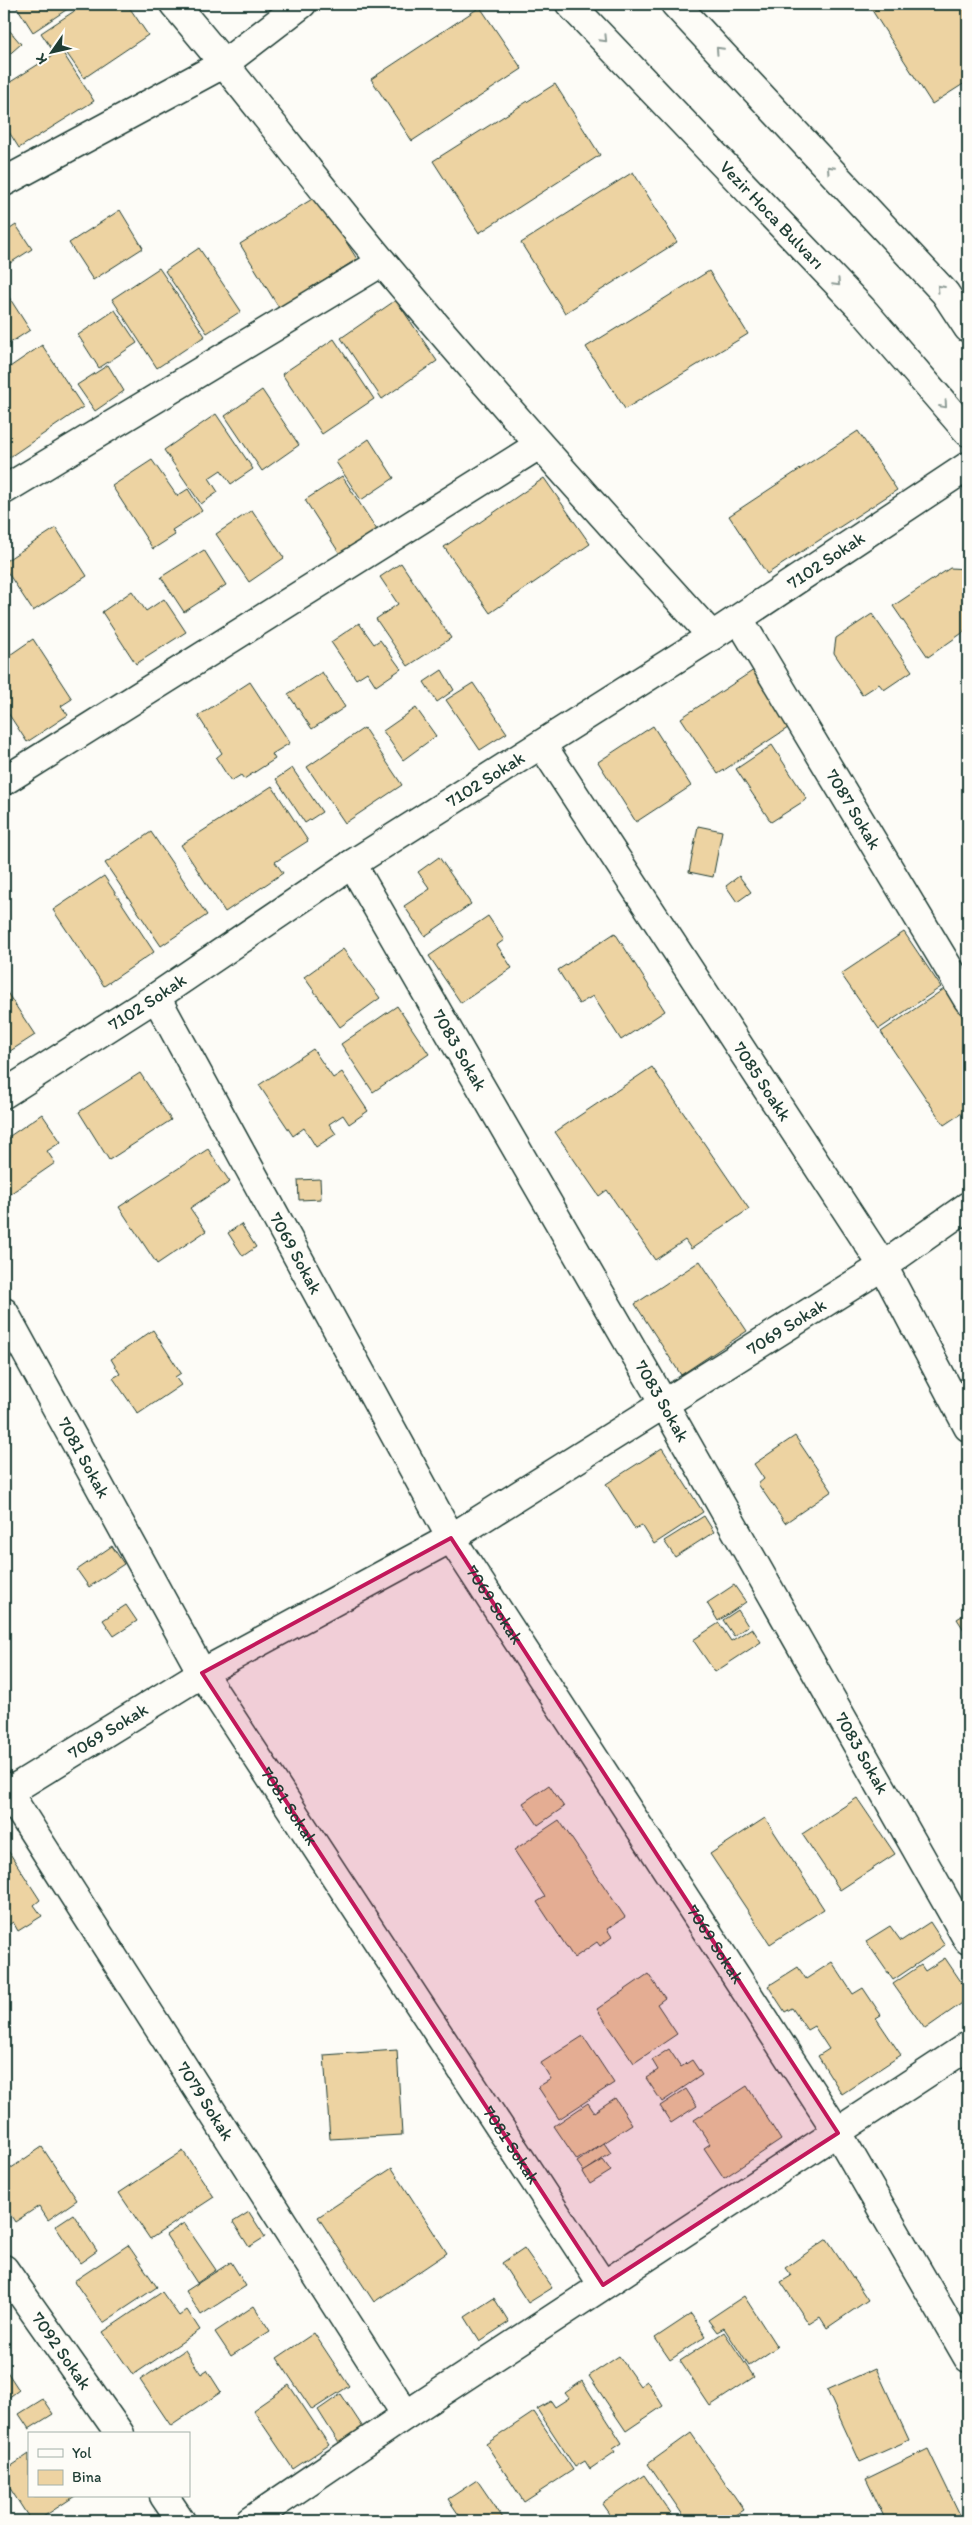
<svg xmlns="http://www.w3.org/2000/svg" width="972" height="2525" font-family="Itim,sans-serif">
<rect width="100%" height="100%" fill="#fdfcf7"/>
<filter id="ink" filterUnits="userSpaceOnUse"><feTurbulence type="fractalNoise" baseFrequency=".02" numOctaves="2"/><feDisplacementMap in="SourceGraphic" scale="10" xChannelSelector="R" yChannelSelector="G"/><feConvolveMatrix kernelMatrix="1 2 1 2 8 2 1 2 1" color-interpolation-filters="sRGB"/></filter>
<g filter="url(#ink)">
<g fill="#edd3a2" stroke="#1f3d34">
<polygon points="15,4 75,4 33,32"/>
<polygon points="85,4 127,4 148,35 84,78 61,45 53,51 41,33"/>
<polygon points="868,4 968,4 968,81 932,104"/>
<polygon points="480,7 522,69 412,141 371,79"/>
<polygon points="4,24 21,44 4,59"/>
<polygon points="61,50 94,101 19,148 4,124 4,86"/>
<polygon points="555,84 600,155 479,233 433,161"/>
<polygon points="633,172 677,242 565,313 521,243"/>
<polygon points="317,196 357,259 279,308 240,244"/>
<polygon points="120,210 143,248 93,280 69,243"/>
<polygon points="16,225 32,249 7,265 4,260 4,233"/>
<polygon points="199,248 241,311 207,333 165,271"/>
<polygon points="159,268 205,336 157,368 112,299"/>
<polygon points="709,271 748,334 625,409 586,347"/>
<polygon points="5,291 30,330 4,347 4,292"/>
<polygon points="396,300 437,361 382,399 341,338"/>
<polygon points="115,310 137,343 99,368 78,335"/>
<polygon points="334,339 374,399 322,434 282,374"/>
<polygon points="42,345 83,407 4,461 4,371"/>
<polygon points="108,365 124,391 95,411 77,385"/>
<polygon points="262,390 299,445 262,471 225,416"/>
<polygon points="216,414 253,469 231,484 221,470 209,478 218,492 201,504 164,450"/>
<polygon points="858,431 897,490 767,574 729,516"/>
<polygon points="369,439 394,478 361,500 336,462"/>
<polygon points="152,460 177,496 188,489 202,511 172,530 175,535 153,549 112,486"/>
<polygon points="342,476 377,530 340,554 305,500"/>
<polygon points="544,478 590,544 490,613 444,547"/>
<polygon points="252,510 284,558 249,582 216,534"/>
<polygon points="56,528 87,576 33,611 4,567 4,562"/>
<polygon points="204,550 226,585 184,612 161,577"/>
<polygon points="401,563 451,638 408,666 376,619 398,604 380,577"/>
<polygon points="950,568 968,569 968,629 928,657 893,606"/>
<polygon points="132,591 146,611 164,599 186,632 136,664 102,612"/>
<polygon points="872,614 912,671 884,690 879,684 862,695 834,653 836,638"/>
<polygon points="359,623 374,644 380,640 401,669 376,686 367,672 356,679 331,642"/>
<polygon points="33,639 72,699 61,706 68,715 27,742 4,707 4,659"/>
<polygon points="760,666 797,722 718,774 681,718"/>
<polygon points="442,670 454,690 437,702 424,682"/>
<polygon points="322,672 345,707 312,729 288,694"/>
<polygon points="250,682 290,743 272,754 275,759 244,779 241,775 231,781 216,758 222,753 198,716"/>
<polygon points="473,683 507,733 480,750 446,700"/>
<polygon points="416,708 436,736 403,760 383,731"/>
<polygon points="653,726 691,786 636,822 598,762"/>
<polygon points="364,728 402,785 345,823 307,767"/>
<polygon points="772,745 807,799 771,822 736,769"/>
<polygon points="292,768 322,812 305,823 276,779"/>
<polygon points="272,786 308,841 275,862 283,873 225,912 181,845"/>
<polygon points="698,826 722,831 713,877 689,872"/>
<polygon points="151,832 207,915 161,946 105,863"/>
<polygon points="439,857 471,904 425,936 404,906 430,889 418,872"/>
<polygon points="104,876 154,952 104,986 53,910"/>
<polygon points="739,876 751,892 737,902 726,886"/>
<polygon points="488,916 504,940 497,945 512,968 461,1003 429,956"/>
<polygon points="904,932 941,987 879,1029 841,974"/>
<polygon points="615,933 665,1011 621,1040 593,996 579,1004 558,970"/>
<polygon points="343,949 380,998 340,1027 304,977"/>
<polygon points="4,988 35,1035 4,1055"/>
<polygon points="944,989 968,1025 968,1109 944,1125 881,1032"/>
<polygon points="397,1006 429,1054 373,1092 341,1044"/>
<polygon points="313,1049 333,1078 342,1072 368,1111 349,1124 343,1115 329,1124 336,1134 316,1147 304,1128 293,1136 259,1085"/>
<polygon points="652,1067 749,1209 691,1249 685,1240 655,1260 607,1190 599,1196 555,1132"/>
<polygon points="140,1073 171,1120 109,1160 79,1112"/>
<polygon points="42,1114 61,1142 47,1151 55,1163 4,1198 4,1140"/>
<polygon points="208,1149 230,1182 190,1208 206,1231 157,1264 119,1207"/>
<polygon points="320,1179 321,1199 299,1200 298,1180"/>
<polygon points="241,1224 256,1247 243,1256 228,1233"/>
<polygon points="700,1261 747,1331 681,1375 635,1304"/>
<polygon points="153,1330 181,1373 175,1377 181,1385 138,1414 113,1378 120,1374 111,1359"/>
<polygon points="795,1436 832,1491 785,1523 758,1484 764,1479 754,1464"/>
<polygon points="662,1448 703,1512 654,1544 642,1525 635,1529 606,1484"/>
<polygon points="704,1516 714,1532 675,1557 664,1541"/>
<polygon points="112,1546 124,1564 89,1587 77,1570"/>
<polygon points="734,1585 746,1602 718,1621 707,1603"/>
<polygon points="126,1605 137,1621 114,1636 103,1620"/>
<polygon points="738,1610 748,1626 734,1636 723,1620"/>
<polygon points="968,1612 968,1636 957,1619"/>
<polygon points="719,1623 731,1641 752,1628 761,1642 715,1672 693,1640"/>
<polygon points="549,1785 564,1807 538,1825 523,1803"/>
<polygon points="857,1798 895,1854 840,1890 802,1834"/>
<polygon points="765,1818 824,1909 770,1944 710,1854"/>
<polygon points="559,1820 625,1917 607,1929 612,1937 600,1946 597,1942 574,1958 537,1902 545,1897 514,1850"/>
<polygon points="7,1849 40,1900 34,1905 42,1916 18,1931 13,1922 4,1928 4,1851"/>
<polygon points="930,1922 945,1945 893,1980 866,1941 890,1926 901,1941"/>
<polygon points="945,1958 968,1992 968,1999 925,2029 893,1984 921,1965 925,1971"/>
<polygon points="832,1962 853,1994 863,1988 881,2015 876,2018 901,2055 842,2094 818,2056 829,2049 814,2026 807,2030 792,2008 785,2012 768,1986 798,1967 806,1979"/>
<polygon points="648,1974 665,1998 657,2004 677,2034 634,2063 597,2009"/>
<polygon points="583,2036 614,2083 559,2119 538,2087 551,2079 541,2063"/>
<polygon points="669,2049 681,2067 692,2060 702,2075 662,2102 646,2078 658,2070 652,2060"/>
<polygon points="397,2050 402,2135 330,2139 324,2055"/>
<polygon points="747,2086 781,2140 724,2178 704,2148 710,2144 694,2120"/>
<polygon points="686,2089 697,2106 671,2123 660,2106"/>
<polygon points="615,2098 632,2124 577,2160 554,2126 588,2103 594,2112"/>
<polygon points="604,2143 611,2153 584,2172 577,2162"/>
<polygon points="42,2147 77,2200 48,2220 39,2206 15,2222 4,2205 4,2173"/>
<polygon points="183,2151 214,2197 150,2239 119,2193"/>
<polygon points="603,2160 611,2171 590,2184 583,2172"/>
<polygon points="392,2168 447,2253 374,2302 318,2217"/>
<polygon points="249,2212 265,2237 249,2247 233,2222"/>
<polygon points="73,2214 97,2251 80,2263 55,2226"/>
<polygon points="184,2223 216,2270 197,2283 166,2235"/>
<polygon points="827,2239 868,2300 827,2328 820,2317 809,2324 781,2282 791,2276 785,2268"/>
<polygon points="128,2245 157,2287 103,2323 74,2281"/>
<polygon points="524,2248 552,2288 528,2303 502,2263"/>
<polygon points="231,2262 246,2286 201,2315 186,2291"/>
<polygon points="162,2292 179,2316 187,2310 200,2330 133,2375 103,2332"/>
<polygon points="744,2296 777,2347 749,2366 724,2328 717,2332 708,2320"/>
<polygon points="494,2298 509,2322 480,2341 465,2317"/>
<polygon points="254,2306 270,2331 231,2356 215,2332"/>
<polygon points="691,2314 706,2336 670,2360 655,2338"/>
<polygon points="724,2332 754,2377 710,2406 680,2361"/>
<polygon points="314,2333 349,2386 312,2410 277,2358"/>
<polygon points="185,2350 201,2374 207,2370 221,2392 171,2426 140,2380"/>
<polygon points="619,2356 640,2386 647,2381 663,2406 626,2431 589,2376"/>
<polygon points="4,2367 19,2390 4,2401"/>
<polygon points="876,2368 909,2440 860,2462 827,2390"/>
<polygon points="582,2381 622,2443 613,2449 615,2452 590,2469 585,2461 575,2467 537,2409 551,2401 555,2407 569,2398 565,2393"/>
<polygon points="289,2385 329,2445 293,2469 253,2410"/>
<polygon points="341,2394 366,2432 342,2448 318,2410"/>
<polygon points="43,2399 53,2414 29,2429 19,2414"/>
<polygon points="534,2412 573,2470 524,2502 486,2444"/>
<polygon points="691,2433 744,2510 727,2521 687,2521 648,2464"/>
<polygon points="928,2449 963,2521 886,2521 866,2479"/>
<polygon points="29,2454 29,2496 75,2496 37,2521 31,2521 4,2479 4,2471"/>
<polygon points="644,2475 673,2517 667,2521 614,2521 602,2504"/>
<polygon points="477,2480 505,2521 463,2521 448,2499"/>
</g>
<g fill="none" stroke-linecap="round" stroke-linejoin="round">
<defs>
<g id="minor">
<path d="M174,4C247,88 312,178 384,264C490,391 601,514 712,636"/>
<polyline points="4,182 225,63 302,4"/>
<polyline points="4,490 382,262"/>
<path id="s1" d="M739,619L968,1000"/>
<path id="s2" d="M542,745L883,1266L968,1427"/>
<polyline points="4,781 539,445"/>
<path id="s3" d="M352,864L664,1404L968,1940"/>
<path id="s4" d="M156,997L451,1538L838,2133L968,2358"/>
<path id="s5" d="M4,1094L156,997L352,864L712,636L968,466"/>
<path id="s6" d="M4,1312L202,1673L603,2285"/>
<path id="s7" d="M4,1786L406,2415"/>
<path id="s8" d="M4,1795L202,1673L451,1538L883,1266L968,1206"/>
<path id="s9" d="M4,2269L120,2434"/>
<polyline points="164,2496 181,2521"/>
<polyline points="250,2521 406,2415 968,2046"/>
</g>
<g id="secondary">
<path id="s10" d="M570,4L862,309L968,432"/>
<polyline points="675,4 945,293 968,328"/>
</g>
</defs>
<use href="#minor" stroke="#1f3d34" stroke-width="31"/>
<use href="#secondary" stroke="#1f3d34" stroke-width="31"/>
<use href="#minor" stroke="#fdfcf7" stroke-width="28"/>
<use href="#secondary" stroke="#fdfcf7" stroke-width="28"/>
</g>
<defs><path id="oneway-chevron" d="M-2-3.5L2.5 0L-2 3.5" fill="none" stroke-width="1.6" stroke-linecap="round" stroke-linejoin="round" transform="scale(1.25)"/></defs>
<g stroke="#8e9c96">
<use href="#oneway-chevron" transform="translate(604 39) rotate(46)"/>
<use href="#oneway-chevron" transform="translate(719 50) rotate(-133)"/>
<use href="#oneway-chevron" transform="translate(830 169) rotate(-133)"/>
<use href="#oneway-chevron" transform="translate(837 283) rotate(46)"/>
<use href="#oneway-chevron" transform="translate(940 288) rotate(-132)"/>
<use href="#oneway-chevron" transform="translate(944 405) rotate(49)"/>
</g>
</g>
<path fill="#c2185b" fill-opacity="0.2" stroke="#c2185b" stroke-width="4" stroke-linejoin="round" d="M451,1538L838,2133L603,2285L202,1673Z"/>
<g text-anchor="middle" stroke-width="5" stroke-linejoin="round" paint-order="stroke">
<g font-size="18" fill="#1f3d34" stroke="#fdfcf7">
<text dy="6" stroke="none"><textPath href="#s10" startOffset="292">Vezir Hoca Bulvarı</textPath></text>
<text dy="6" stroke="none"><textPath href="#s5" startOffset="980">7102 Sokak</textPath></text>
<text dy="6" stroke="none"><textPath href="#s5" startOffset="575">7102 Sokak</textPath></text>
<text dy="6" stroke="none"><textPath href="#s1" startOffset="222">7087 Sokak</textPath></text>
<text dy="6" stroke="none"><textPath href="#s5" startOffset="170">7102 Sokak</textPath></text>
<text dy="6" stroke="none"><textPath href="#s3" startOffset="215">7083 Sokak</textPath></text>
<text dy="6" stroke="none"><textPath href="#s2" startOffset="402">7085 Soakk</textPath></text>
<text dy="6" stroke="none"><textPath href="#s4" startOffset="292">7069 Sokak</textPath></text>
<text dy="6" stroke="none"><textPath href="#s8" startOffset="912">7069 Sokak</textPath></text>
<text dy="6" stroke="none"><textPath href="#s3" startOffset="620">7083 Sokak</textPath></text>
<text dy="6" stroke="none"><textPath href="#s6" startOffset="166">7081 Sokak</textPath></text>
<text dy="6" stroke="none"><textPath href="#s4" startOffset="696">7069 Sokak</textPath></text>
<text dy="6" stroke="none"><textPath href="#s8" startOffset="122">7069 Sokak</textPath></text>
<text dy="6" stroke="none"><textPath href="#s3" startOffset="1025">7083 Sokak</textPath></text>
<text dy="6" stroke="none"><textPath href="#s6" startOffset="571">7081 Sokak</textPath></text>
<text dy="6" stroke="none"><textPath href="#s4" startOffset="1101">7069 Sokak</textPath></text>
<text dy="6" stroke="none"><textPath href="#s7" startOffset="374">7079 Sokak</textPath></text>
<text dy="6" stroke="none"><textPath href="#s6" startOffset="976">7081 Sokak</textPath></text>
<text dy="6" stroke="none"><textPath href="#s9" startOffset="100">7092 Sokak</textPath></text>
</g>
</g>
<rect width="972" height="2525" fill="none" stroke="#fdfcf7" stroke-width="20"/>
<rect x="10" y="10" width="952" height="2505" fill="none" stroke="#1f3d34" stroke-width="2" filter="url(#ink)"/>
<rect x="28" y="2432" width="162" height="65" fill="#fdfcf7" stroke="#a4b0a9"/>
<rect x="38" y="2449" width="25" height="8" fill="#fdfcf7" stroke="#a4b0a9"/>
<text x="72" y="2458" font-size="15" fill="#1f3d34">Yol</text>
<rect x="38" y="2470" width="25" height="15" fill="#edd3a2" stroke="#a4b0a9"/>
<text x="72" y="2482" font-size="15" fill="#1f3d34">Bina</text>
<g transform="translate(52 52) rotate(236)" stroke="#fdfcf7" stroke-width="4" paint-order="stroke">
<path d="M0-4L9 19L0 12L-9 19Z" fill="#1f3d34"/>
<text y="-8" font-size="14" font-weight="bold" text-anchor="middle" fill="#1f3d34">K</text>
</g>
</svg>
